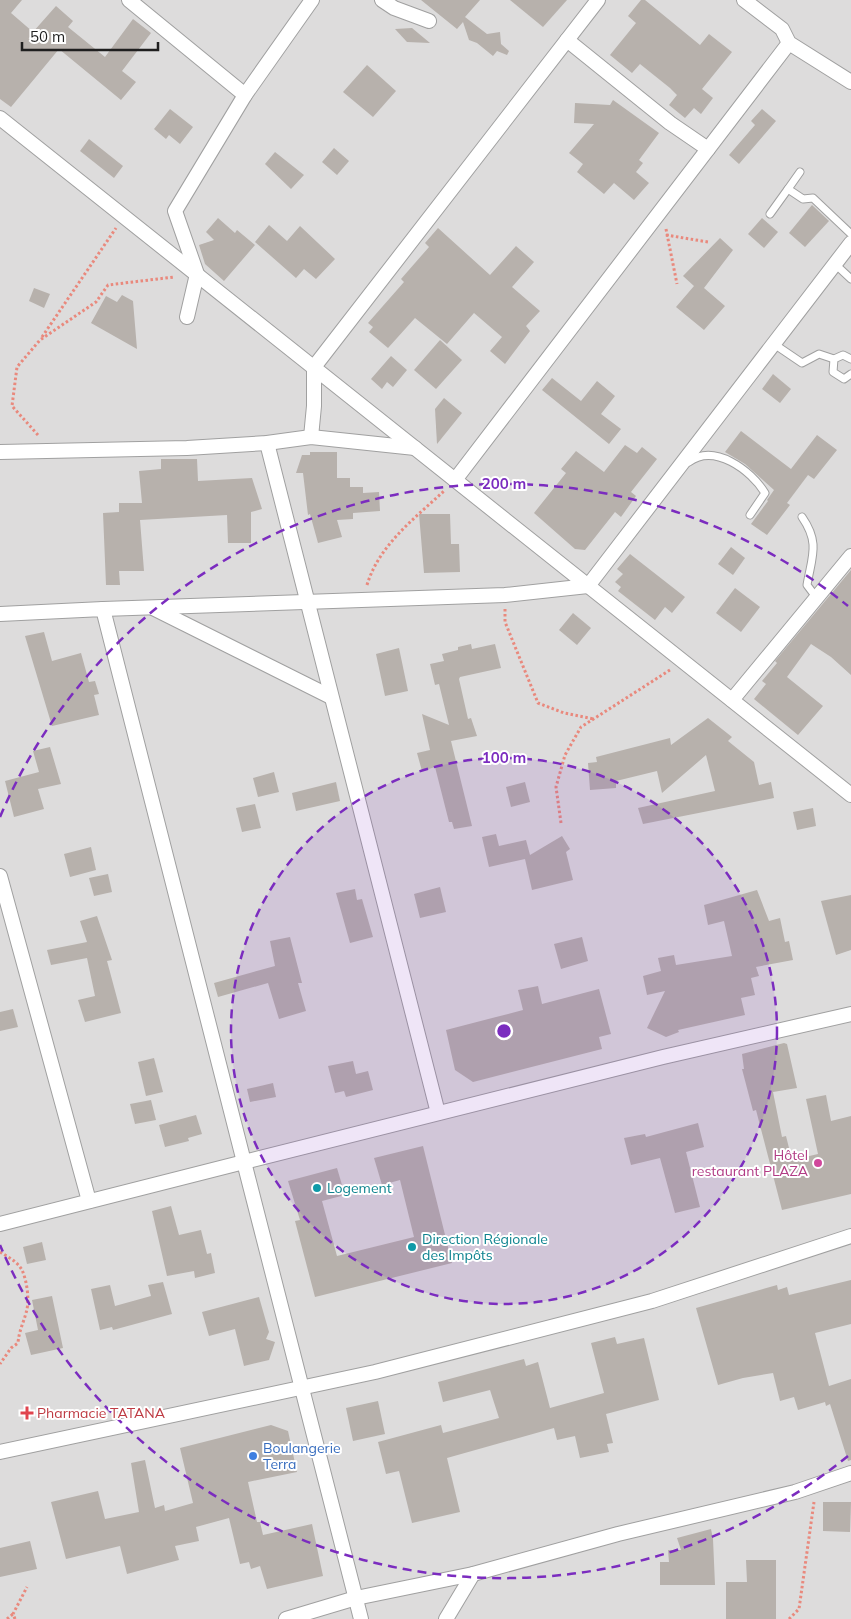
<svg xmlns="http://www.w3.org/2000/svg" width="851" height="1619" font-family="Mulish,sans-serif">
<rect width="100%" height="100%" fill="#eeece6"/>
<rect fill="#dddcdc" x="0" y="0" width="851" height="1619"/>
<g fill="#b7b1ac">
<polygon points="0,0 22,0 11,13 33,32 56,6 73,21 68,27 105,57 133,19 151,33 122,71 136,82 121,100 59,49 11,107 0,99"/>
<polygon points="421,0 480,0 465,17 487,34 500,32 501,44 509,51 507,55 497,51 493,56 477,43 469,40 463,22 457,29"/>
<polygon points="510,0 567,0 543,27"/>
<polygon points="641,0 645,0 700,45 709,34 732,52 702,89 713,98 701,114 694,108 685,118 669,105 677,95 670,88 640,64 632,73 610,55 636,23 628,16"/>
<polygon points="412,28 430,43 407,42 395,29"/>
<polygon points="367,65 396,91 373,117 343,92"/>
<polygon points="613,100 659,133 639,160 643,163 636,172 649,183 634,200 614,183 604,194 577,172 583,164 569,153 594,124 574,123 575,103 610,105"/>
<polygon points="170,109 193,127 180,144 169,135 166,139 154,129"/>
<polygon points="762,109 776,121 739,164 729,155 755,125 751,121"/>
<polygon points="89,139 123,166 114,178 80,151"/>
<polygon points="334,148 349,161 337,175 322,162"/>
<polygon points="275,152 304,175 291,189 265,164"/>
<polygon points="812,205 829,221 805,247 789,233"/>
<polygon points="218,218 235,233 237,230 255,245 224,281 205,264 199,245 214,240 206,232"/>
<polygon points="762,218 778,232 764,248 748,234"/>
<polygon points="269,225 287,241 300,226 335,259 316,279 304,269 296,278 255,242"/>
<polygon points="438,228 490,275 516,246 534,262 512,287 540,311 526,326 530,331 505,364 490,351 502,337 474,313 447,344 415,318 388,348 369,332 373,327 368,323 404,282 401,279 429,247 425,243"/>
<polygon points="720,238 733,250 704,288 725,306 704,330 676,307 694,286 683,276"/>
<polygon points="34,288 50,294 44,308 29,301"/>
<polygon points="122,295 133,301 137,349 91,323 106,296 117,302"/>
<polygon points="440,340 462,360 436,389 414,370"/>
<polygon points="391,356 407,370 393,387 387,382 382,389 371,379"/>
<polygon points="773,374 791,389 780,403 762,389"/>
<polygon points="552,378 581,401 597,381 615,396 601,414 621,429 609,444 542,390"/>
<polygon points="444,398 462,413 437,444 435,409"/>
<polygon points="741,431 791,469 817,435 837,450 814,479 808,475 787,503 790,505 767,535 751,524 768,501 767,500 774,490 745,464 725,452"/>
<polygon points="625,445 637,453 642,447 657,459 631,492 636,496 621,517 615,512 585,550 575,549 534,513 566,473 561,469 576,451 604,472"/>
<polygon points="310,452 337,452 337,478 350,478 350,487 363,487 363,493 379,492 380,511 353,513 353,519 337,520 342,537 318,543 310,514 308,515 303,473 296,473 302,455 310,455"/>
<polygon points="161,459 197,459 198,481 252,478 262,509 251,512 251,543 228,543 227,515 140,520 144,571 119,571 120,585 106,585 103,513 119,512 119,503 142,503 139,471 161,469"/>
<polygon points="419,514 450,514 451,544 459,544 460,572 424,573"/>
<polygon points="731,547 745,558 733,575 718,564"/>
<polygon points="630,554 685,597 672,613 665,607 655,620 618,591 621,587 615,582 623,574 617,569"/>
<polygon points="851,570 851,675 831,657 811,644 787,677 823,706 798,735 754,699 766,684 762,681 777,663 775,661"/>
<polygon points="735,588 760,607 741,632 716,613"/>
<polygon points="573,613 591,628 577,645 559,630"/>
<polygon points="44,632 52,661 81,653 89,682 95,681 99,694 94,695 99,715 52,726 25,636"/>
<polygon points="471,644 472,649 495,644 501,668 460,677 459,679 468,719 471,718 477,736 451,741 472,826 454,829 452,822 449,822 435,767 422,771 417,753 430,750 422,714 449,725 439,684 435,685 430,664 444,661 442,654 458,650 458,647"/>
<polygon points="399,648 408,691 385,696 376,654"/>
<polygon points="708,718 732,737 728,741 754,762 759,785 771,782 774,798 643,824 638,808 715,791 706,755 662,793 657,771 616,781 616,788 590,790 588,763 597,762 596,757 670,738 671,745"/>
<polygon points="50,747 61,784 38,789 44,809 14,817 5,781 39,772 33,751"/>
<polygon points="274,772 279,792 258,797 253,778"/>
<polygon points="336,782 340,801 296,811 292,793"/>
<polygon points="525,782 530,802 511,807 506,787"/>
<polygon points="255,804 261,828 242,832 236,808"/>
<polygon points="813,808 816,826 797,830 793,812"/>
<polygon points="496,834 499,846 526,840 530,855 562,836 570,849 566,852 573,880 532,890 525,859 489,867 482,837"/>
<polygon points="91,847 96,870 70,877 64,854"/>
<polygon points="108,874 112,892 94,896 89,878"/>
<polygon points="440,887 446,912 420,918 414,894"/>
<polygon points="355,889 357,900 362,899 373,937 350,943 336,893"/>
<polygon points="757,890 769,921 780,918 785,942 789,941 793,960 756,967 759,976 751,978 755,995 741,998 745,1015 678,1030 679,1032 666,1037 647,1028 665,991 647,995 643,976 661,971 658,958 674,955 676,965 732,956 724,921 708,925 704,905"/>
<polygon points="851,895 851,950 836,955 821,901"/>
<polygon points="97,916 112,960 107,961 121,1013 85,1022 78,1000 95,996 87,958 51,965 47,950 87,942 80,921"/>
<polygon points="290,937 302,983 298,983 306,1011 279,1019 268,983 218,997 214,983 275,966 270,941"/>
<polygon points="582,937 588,961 561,969 554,944"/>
<polygon points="538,986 542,1004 599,989 611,1034 599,1037 602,1049 473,1082 455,1070 446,1030 523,1010 518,990"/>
<polygon points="13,1009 18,1027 0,1031 0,1012"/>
<polygon points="784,1043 787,1044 797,1088 773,1092 782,1137 786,1136 792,1160 818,1154 806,1099 826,1095 831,1121 851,1116 851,1194 782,1210 756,1110 753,1111 742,1069 744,1069 742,1054"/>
<polygon points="154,1058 163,1092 146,1096 138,1062"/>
<polygon points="353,1061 356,1074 368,1071 373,1090 346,1097 344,1091 335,1093 328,1066"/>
<polygon points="273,1083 276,1097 250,1102 247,1089"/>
<polygon points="151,1100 156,1120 135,1124 130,1104"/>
<polygon points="196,1115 202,1134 188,1138 189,1141 165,1147 159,1125"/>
<polygon points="698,1123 704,1147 686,1152 700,1207 675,1213 660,1158 631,1165 624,1138 645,1134 646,1137"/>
<polygon points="423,1146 452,1263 315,1297 295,1221 300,1220 288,1181 337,1168 345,1195 322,1201 337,1256 414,1237 400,1180 382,1185 374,1158"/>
<polygon points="171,1206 179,1235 201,1230 207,1254 211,1253 215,1273 195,1278 194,1271 167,1276 152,1211"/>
<polygon points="42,1242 46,1260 27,1264 23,1247"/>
<polygon points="851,1280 851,1324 815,1333 829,1386 851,1379 851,1460 848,1461 830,1404 826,1406 825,1402 798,1410 794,1397 780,1401 773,1373 743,1378 718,1385 696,1308 777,1285 778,1290 787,1287 789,1295"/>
<polygon points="163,1282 172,1314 113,1330 112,1327 100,1330 91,1289 110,1285 115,1306 151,1296 148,1285"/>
<polygon points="52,1296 63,1348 31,1355 25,1333 38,1330 32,1300"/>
<polygon points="259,1297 269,1332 266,1339 275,1342 269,1360 244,1366 235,1329 209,1336 202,1312"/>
<polygon points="615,1337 617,1344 644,1338 659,1400 606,1414 613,1443 607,1444 609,1452 580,1458 575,1436 557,1440 554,1428 447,1458 460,1512 412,1523 399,1471 386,1474 378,1442 441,1425 443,1433 499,1418 490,1390 443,1402 438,1382 524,1359 526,1366 538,1362 550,1408 604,1393 591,1343"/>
<polygon points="378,1401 385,1434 353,1441 346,1408"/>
<polygon points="271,1425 288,1431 297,1472 248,1482 257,1522 260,1522 263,1535 312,1524 323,1576 267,1589 260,1566 251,1569 249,1562 240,1564 229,1518 196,1527 199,1541 175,1546 179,1560 127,1574 120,1546 66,1559 51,1502 98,1491 105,1519 139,1512 131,1463 145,1460 155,1508 164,1505 165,1511 193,1503 180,1448"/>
<polygon points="823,1502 851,1502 850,1532 823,1531"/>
<polygon points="711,1529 713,1539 715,1585 660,1585 660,1562 669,1562 668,1550 681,1550 677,1538"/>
<polygon points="30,1541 37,1569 0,1577 0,1548"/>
<polygon points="746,1560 776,1560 776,1619 726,1619 726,1582 747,1582"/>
</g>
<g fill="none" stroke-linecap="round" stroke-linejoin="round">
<defs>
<g id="service">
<polyline points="800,172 788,189 803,199 813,198 851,234"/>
<polyline points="770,214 788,189"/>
<polyline points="835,264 851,279"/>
<polyline points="774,344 802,363 819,354 834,359"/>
<polyline points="851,359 843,355 834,359 833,372 844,379 851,374"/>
<path d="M689,462C714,443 751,470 765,493L750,515"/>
<path d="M802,517C820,543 812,556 807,585L816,597"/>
</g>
<g id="minor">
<polyline points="129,0 245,95"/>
<polyline points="382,0 394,8 429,21"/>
<polyline points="744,0 782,29 789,43 851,82"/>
<polyline points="567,40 670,123 708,149"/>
<polyline points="0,118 851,795"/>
<polyline points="187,317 197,274 175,211 245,95 312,0"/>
<polyline points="311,437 314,406 314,367 598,0"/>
<polyline points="267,443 438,1113"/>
<polyline points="0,452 187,448 267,443 311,437 415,448"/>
<polyline points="455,480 789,43"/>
<polyline points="153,608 331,697"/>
<polyline points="103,609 505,595 588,586 851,243"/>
<polyline points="0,614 103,609 244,1162 663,1057 851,1014"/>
<polyline points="732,700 851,556"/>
<polyline points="0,876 89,1201"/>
<polyline points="0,1224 244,1162 361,1619"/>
<polyline points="0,1452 375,1372 652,1301 851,1236"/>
<polyline points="286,1619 356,1598 473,1574 618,1534 795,1492 851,1473"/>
<polyline points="446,1619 473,1574"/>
</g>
</defs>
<use href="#service" stroke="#a0a0a0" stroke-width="9"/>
<use href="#minor" stroke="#a0a0a0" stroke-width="16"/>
<g stroke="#e9897d" stroke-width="3" stroke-dasharray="2.5 2.5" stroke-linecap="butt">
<polyline points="666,229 677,284"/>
<polyline points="666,235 708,242"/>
<polyline points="42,337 116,228"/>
<polyline points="38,435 12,406 17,367 40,340 96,302 108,285 174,277"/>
<path d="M367,585C379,545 415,518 444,491"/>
<polyline points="505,609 505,622 538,703 564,713 594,719"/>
<polyline points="561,823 556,787 565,755 581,727 670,670"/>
<path d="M0,1252C8,1257 17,1261 22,1270C27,1281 30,1301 26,1313C23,1324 19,1331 18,1343L11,1348L0,1364"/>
<polyline points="7,1619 13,1614"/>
<polyline points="15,1619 13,1614 27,1587"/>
<polyline points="789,1619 799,1609 814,1502"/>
</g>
<use href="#service" stroke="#fff" stroke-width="7"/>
<use href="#minor" stroke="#fff" stroke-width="14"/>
</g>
<circle cx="504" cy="1031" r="273" fill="#7b2cbf" fill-opacity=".12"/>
<g fill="none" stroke="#7b2cbf" stroke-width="2.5" stroke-dasharray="9 6">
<circle cx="504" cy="1031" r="273"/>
<path d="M848 1456A547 547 0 0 1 0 1245M0 817A547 547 0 0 1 848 606"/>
</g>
<circle fill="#d1479c" stroke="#fff" stroke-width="2" cx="818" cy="1163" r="5"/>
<g fill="#0f9aa8" stroke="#fff" stroke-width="2">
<circle cx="317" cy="1188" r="5"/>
<circle cx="412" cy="1247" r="5"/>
</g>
<path fill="#e0444e" stroke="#fff" stroke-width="2" d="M24.5 1405.5h5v5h5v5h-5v5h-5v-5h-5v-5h5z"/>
<circle fill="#3f7fe0" stroke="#fff" stroke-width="2" cx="253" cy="1456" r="5"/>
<g text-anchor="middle" stroke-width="4" stroke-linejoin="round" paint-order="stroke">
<g font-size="14" fill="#b23c85" stroke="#fff" text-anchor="end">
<text x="808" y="1160">Hôtel<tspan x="808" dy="16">restaurant PLAZA</tspan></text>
</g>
<g font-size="14" fill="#0d838f" stroke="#fff" text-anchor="start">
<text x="327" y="1193">Logement</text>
<text x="422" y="1244">Direction Régionale<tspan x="422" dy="16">des Impôts</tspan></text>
</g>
<g font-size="14" fill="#be3a42" stroke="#fff" text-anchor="start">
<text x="37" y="1418">Pharmacie TATANA</text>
</g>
<g font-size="14" fill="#366cbe" stroke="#fff" text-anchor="start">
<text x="263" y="1453">Boulangerie<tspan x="263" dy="16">Terra</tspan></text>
</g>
</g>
<circle cx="504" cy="1031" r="8" fill="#7b2cbf" stroke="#fff" stroke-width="2.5"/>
<g font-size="15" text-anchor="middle" font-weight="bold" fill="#7b2cbf" stroke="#fff" stroke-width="4" stroke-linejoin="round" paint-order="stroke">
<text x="504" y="489">200 m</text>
<text x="504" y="763">100 m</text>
</g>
<path d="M22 42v8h136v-8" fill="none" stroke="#1f1f1f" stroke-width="2.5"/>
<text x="30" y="42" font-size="15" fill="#1f1f1f" stroke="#ffffff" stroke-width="4" paint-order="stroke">50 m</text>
</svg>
